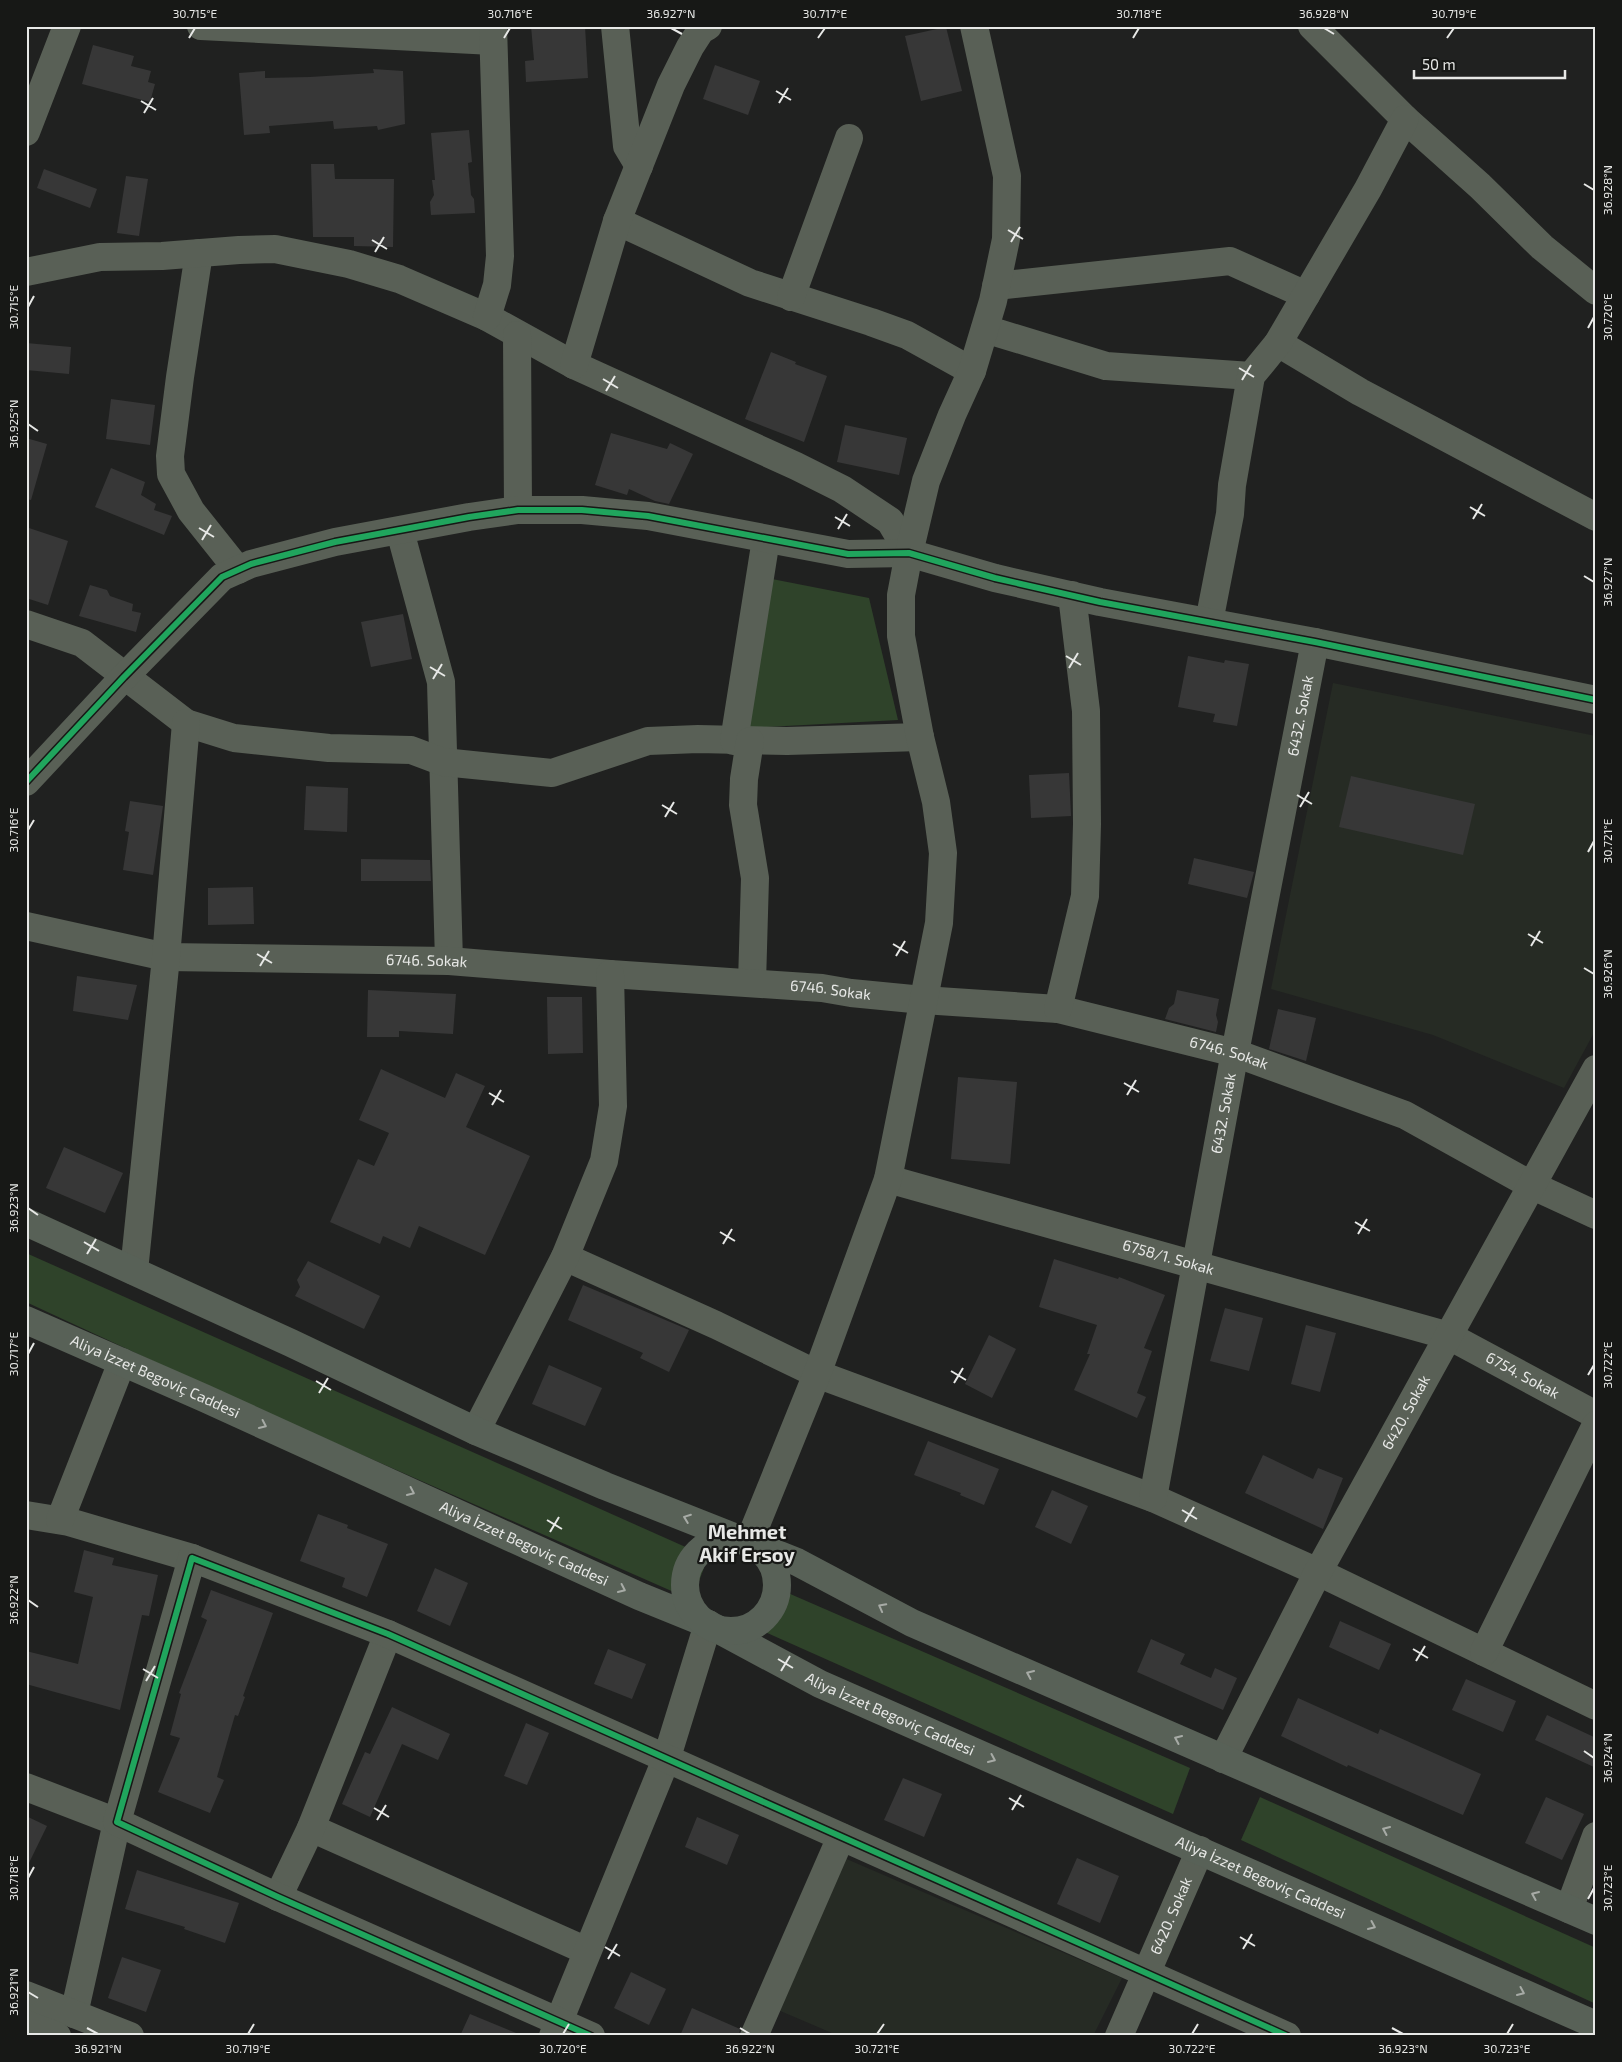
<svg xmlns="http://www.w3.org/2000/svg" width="1622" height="2062" font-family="'Exo 2',sans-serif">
<rect width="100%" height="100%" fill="#202120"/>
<g fill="#262b24">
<polygon points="1333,683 1596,736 1596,1029 1564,1088 1433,1035 1271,989"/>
<polygon points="842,1857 1122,1978 1093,2036 839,2036 778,2010"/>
</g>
<g fill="#2f432a">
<polygon points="772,579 869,598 898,720 746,728"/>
<polygon points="26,1253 708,1557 692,1600 224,1394 26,1302"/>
<polygon points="788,1593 1190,1768 1173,1814 765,1632"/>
<polygon points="1260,1797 1596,1948 1596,2004 1241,1840"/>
</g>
<g fill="#373737">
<polygon points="531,26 585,26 588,78 526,82 525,61 534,60"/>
<polygon points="946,27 962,91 921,101 905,36"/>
<polygon points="93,45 134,56 131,66 151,71 148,82 155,84 150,102 82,84"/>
<polygon points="715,65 760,81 748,115 703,99"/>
<polygon points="373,69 403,71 405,124 378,130 377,126 334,129 333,121 269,126 270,133 244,135 239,73 265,71 265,78 310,77 374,73"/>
<polygon points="469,130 472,162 468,163 471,195 474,199 475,213 431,215 430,202 434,195 432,180 435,180 431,133"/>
<polygon points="311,164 334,164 335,179 394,179 393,247 354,246 354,237 313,237"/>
<polygon points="44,169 97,189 90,208 37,188"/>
<polygon points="126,176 148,179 139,236 117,233"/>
<polygon points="26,343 71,347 69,374 26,370"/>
<polygon points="771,352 796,362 795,364 827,376 804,442 745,419"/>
<polygon points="111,399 155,405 150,445 106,439"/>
<polygon points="845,425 907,438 899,475 837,462"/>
<polygon points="611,433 667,449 670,443 693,454 669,504 655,501 629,489 627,495 595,485"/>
<polygon points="26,438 47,444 31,500 26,499"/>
<polygon points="111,468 145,482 141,495 156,504 154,510 172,516 164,535 95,507"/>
<polygon points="26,527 68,541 48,605 26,598"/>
<polygon points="90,585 107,590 110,596 133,604 132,611 141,613 136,632 79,616"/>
<polygon points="403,614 412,659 371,667 361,622"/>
<polygon points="1188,656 1224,663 1225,660 1249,664 1237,726 1213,722 1215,714 1178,707"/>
<polygon points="1069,773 1071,816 1031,818 1029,775"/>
<polygon points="1351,776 1475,804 1463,855 1339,827"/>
<polygon points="306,786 348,788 347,832 304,830"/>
<polygon points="130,801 163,806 153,875 123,870 129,832 125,831"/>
<polygon points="1194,858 1254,872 1247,898 1188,884"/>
<polygon points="361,859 430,860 431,881 361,881"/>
<polygon points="253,887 254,924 208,925 208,888"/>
<polygon points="77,976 137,985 128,1020 73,1011"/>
<polygon points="368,990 456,994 453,1034 399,1031 399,1037 367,1037"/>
<polygon points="1177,990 1219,999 1216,1015 1218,1022 1216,1032 1165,1019 1169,1008 1174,1004"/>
<polygon points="547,997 582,997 583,1053 548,1054"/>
<polygon points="1278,1009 1316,1018 1306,1061 1269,1049"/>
<polygon points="381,1069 445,1098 456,1073 485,1086 466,1127 530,1156 485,1255 419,1226 410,1248 383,1236 380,1244 330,1222 358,1159 374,1166 389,1133 359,1120"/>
<polygon points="958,1077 1017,1082 1010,1164 951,1159"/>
<polygon points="64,1147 123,1173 105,1213 46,1188"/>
<polygon points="1054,1259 1118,1279 1119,1277 1165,1295 1144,1348 1152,1351 1137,1393 1146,1397 1137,1418 1074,1390 1090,1354 1087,1354 1097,1325 1039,1307"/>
<polygon points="308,1261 380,1296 364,1329 295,1296 300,1287 297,1280"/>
<polygon points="583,1285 689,1330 669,1372 640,1358 643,1353 568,1320"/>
<polygon points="1225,1308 1263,1318 1249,1371 1210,1361"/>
<polygon points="1306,1325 1336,1333 1320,1392 1291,1384"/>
<polygon points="989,1335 1016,1349 992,1398 965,1384"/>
<polygon points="549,1365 602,1388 585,1426 532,1404"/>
<polygon points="928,1441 999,1469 984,1505 960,1495 961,1493 914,1475"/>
<polygon points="1263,1455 1313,1479 1318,1468 1343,1478 1323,1529 1245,1493"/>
<polygon points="1052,1490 1088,1506 1071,1544 1035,1527"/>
<polygon points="318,1514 348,1525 347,1528 388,1544 367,1597 342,1587 345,1578 300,1561"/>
<polygon points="84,1550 114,1558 112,1565 158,1575 149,1616 142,1615 120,1710 26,1684 26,1651 78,1664 93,1597 74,1592"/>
<polygon points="435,1568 468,1583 450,1626 417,1611"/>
<polygon points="211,1590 273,1613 243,1696 245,1697 238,1716 235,1715 217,1777 224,1780 210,1813 158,1792 180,1738 170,1735 181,1694 179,1693 207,1620 201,1617"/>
<polygon points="1340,1621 1391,1644 1379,1670 1329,1647"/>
<polygon points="1151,1639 1185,1654 1180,1664 1211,1678 1215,1668 1237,1678 1223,1710 1137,1672"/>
<polygon points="608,1649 646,1664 632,1699 594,1684"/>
<polygon points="1466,1679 1516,1701 1503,1732 1452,1710"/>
<polygon points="1298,1698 1378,1734 1380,1729 1481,1774 1463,1815 1348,1765 1347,1767 1281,1736"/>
<polygon points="392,1707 450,1734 438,1760 402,1744 370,1817 342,1804 365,1752 370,1754"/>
<polygon points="1547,1715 1596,1738 1596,1768 1535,1740"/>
<polygon points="526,1723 549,1733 527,1785 504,1776"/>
<polygon points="903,1778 942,1794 924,1837 884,1820"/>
<polygon points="1546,1797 1584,1814 1562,1860 1525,1843"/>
<polygon points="26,1816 47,1826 26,1869"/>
<polygon points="697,1817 739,1835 727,1865 685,1847"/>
<polygon points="1077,1858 1119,1876 1100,1923 1057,1904"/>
<polygon points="137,1870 239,1903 225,1943 184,1929 185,1927 125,1909"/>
<polygon points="122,1957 161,1970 146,2012 108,1998"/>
<polygon points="631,1972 666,1989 649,2025 614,2008"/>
<polygon points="692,2008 740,2029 739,2036 680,2036"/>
<polygon points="470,2014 521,2035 521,2036 460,2036"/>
</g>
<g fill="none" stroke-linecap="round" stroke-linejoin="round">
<g stroke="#596056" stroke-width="28">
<polyline points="201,26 493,41"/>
<polyline points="615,26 627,146 639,166"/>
<polyline points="1312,26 1405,119 1480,186 1542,247 1596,291"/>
<polyline points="26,132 67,26"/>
<polyline points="617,221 750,283 871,322 907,335 972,371"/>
<polyline points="199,253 180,377 170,456 171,474 191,511 238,570"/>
<polyline points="26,272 100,257 162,256 239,250 275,249 349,264 399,279 487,317 574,365 796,466 842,489 890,521 909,553"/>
<polyline points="996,286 1230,261 1306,295"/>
<polyline points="791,297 849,138"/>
<polyline points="487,317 497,285 500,256 493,26"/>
<polyline points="985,329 1106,366 1251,376"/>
<polyline points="517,335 518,510"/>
<polyline points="1278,343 1360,392 1596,517"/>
<polyline points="574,365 617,221 671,85 690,47 701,30 708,26"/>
<polyline points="400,531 441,682 449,961"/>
<polyline points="1209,622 1230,514 1232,485 1251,376 1278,343 1368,189 1405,119"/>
<polyline points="26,624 82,643 186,723 234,738 329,748 411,750 443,762 552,773 648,741 698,739 787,741 920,737"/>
<polyline points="734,741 766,539"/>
<polyline points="750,741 744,779 743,805 755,878 752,983"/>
<polyline points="26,782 124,677 222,577 251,564 335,542 469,517 518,510 582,510 648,516 848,554 909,553 995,578 1100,602 1315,642 1596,700"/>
<path id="s1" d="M26,926L166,957L449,961L610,974L822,988L851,993L923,1000L1058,1009L1235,1053L1405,1115L1531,1185L1596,1215"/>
<polyline points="1058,1009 1085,896 1087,824 1086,711 1072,595"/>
<path id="s2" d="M888,1179L1449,1336L1596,1415"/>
<polyline points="565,1257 716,1325 817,1374 1153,1498 1318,1572 1596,1706"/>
<polyline points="134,1271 166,957 186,723"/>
<polyline points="476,1431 565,1257 604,1161 613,1106 610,974"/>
<path id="s3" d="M1153,1498L1232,1068L1315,642"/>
<polyline points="26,1515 69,1522 192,1558"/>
<polyline points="60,1520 122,1362"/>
<polyline points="749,1542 817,1374 888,1179 939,923 943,853 936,802 920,737 901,636 901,595 909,553 926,481 952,415 972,371 993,301 1006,239 1007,176 974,26"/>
<polyline points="1484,1652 1596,1425"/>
<path id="s4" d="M1223,1759L1318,1572L1596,1069"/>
<polyline points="26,1787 117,1822 74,2014"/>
<polyline points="311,1828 587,1951"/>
<polyline points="278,1897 311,1828 388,1634"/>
<polyline points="1569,1909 1596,1836"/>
<polyline points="26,1995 130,2036"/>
<polyline points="26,2024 57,2036"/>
<polyline points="553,2036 667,1757 708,1624"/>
<polyline points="591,2036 278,1897 117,1822 192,1558 388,1634 1287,2036"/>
<polyline points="754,2036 841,1837"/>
<path id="s5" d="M1119,2036L1200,1850"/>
</g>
<g stroke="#586157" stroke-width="28">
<polyline points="26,1222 291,1343 476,1431 605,1486 797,1562 912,1623 1596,1921"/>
<path id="s6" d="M26,1320L204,1398L639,1596L708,1624L820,1684L1596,2025"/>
<circle cx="731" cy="1585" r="46"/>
</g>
<defs>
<g id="cycleway">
<polyline points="26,782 124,677 222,577 251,564 335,542 469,517 518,510 582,510 648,516 848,554 909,553 995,578 1100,602 1315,642 1596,700"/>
<polyline points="591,2036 278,1897 117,1822 192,1558 388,1634 1287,2036"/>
</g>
</defs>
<use href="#cycleway" stroke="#171816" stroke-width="9"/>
<use href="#cycleway" stroke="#20a55d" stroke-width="6"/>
</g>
<defs><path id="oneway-chevron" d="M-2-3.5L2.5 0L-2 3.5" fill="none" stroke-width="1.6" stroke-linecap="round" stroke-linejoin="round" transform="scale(1.25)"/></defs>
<g stroke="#a7aba6">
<use href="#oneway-chevron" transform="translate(263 1425) rotate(25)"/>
<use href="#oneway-chevron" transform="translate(411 1492) rotate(25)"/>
<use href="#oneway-chevron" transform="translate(687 1518) rotate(-159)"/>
<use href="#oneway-chevron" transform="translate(622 1589) rotate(25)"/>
<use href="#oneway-chevron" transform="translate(882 1607) rotate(-152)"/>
<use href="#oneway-chevron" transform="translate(1030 1674) rotate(-156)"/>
<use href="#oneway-chevron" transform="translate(1178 1739) rotate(-156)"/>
<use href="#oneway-chevron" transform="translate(992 1759) rotate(24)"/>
<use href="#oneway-chevron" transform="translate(1386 1830) rotate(-156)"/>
<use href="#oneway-chevron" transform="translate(1535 1895) rotate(-157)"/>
<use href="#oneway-chevron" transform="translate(1372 1926) rotate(24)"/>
<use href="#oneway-chevron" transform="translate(1521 1992) rotate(24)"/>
</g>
<path fill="none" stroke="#e7e8e6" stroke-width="2" d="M671,28L682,34M1324,28L1334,34M189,38L195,28M504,38L510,28M818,38L825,28M1133,38L1139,28M1447,38L1454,28M776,91L791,100M141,101L156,110M779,103L788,88M144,113L153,98M1584,184L1594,190M1008,230L1023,239M372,240L387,249M1011,242L1020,227M375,252L384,237M28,307L34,296M1588,328L1594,317M1239,368L1254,377M603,379L618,388M1242,380L1251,365M606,391L615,376M28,424L38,431M1470,507L1485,516M835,517L850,526M1473,519L1482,504M199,528L214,537M838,529L847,514M202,540L211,525M1584,576L1594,582M1066,656L1081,665M430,667L445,676M1069,668L1078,653M433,679L442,664M1297,795L1312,804M662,805L677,814M1300,807L1309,792M665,817L674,802M28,830L34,820M1588,852L1594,841M1528,934L1543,943M893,944L908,953M1531,946L1540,931M257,954L272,963M896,956L905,941M260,966L269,951M1584,968L1594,974M1124,1083L1139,1092M489,1093L504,1102M1127,1095L1136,1080M492,1105L501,1090M28,1208L38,1215M1355,1222L1370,1231M720,1232L735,1241M1358,1234L1367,1219M84,1242L99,1251M723,1244L732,1229M87,1254L96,1239M28,1354L34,1343M951,1371L966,1380M1588,1375L1594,1365M316,1381L331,1390M954,1383L963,1368M319,1393L328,1378M1182,1510L1197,1519M547,1520L562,1529M1185,1522L1194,1507M550,1532L559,1517M28,1600L38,1607M1413,1649L1428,1658M778,1659L793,1668M1416,1661L1425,1646M143,1669L158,1678M781,1671L790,1656M146,1681L155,1666M1584,1751L1594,1758M1009,1798L1024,1807M374,1808L389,1817M1012,1810L1021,1795M377,1820L386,1805M28,1878L34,1867M1588,1899L1594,1888M1240,1937L1255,1946M605,1947L620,1956M1243,1949L1252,1934M608,1959L617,1944M28,1992L38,1998M87,2028L98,2034M740,2028L750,2034M1392,2028L1403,2034M248,2034L254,2024M563,2034L569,2024M877,2034L884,2024M1192,2034L1198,2024M1507,2034L1513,2024"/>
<g text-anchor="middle" stroke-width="4.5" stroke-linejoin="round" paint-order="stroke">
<g font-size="15" fill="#e7e8e6" stroke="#171816">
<text dy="5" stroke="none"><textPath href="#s3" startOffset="796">6432. Sokak</textPath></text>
<text dy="5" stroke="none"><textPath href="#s1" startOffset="404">6746. Sokak</textPath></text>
<text dy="5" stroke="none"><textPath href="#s1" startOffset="809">6746. Sokak</textPath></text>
<text dy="5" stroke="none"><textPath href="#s1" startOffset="1214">6746. Sokak</textPath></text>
<text dy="5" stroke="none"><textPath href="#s3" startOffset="391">6432. Sokak</textPath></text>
<text dy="5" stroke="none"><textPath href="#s2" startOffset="291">6758/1. Sokak</textPath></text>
<text dy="5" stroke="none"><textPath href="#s2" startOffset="666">6754. Sokak</textPath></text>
<text dy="5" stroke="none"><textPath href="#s6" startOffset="141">Aliya İzzet Begoviç Caddesi</textPath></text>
<text dy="5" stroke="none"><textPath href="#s4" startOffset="392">6420. Sokak</textPath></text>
<text dy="5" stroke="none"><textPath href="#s6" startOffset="546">Aliya İzzet Begoviç Caddesi</textPath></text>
<text dy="5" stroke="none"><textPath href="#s6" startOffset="950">Aliya İzzet Begoviç Caddesi</textPath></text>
<text dy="5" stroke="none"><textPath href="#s6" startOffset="1355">Aliya İzzet Begoviç Caddesi</textPath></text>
<text dy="5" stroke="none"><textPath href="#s5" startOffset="131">6420. Sokak</textPath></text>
</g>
<g font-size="20" font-weight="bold" fill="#e7e8e6" stroke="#171816">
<text x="747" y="1539">Mehmet<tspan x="747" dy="23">Akif Ersoy</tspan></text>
</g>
</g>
<rect width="1622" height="2062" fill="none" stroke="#171816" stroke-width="55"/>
<path d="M1414 70v8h151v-8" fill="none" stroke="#e7e8e6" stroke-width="2.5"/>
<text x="1422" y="70" font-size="15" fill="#e7e8e6" stroke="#171816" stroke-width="4" paint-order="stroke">50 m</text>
<rect x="28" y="28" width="1566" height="2006" fill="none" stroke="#e7e8e6" stroke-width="2"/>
<g font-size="12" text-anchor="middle" fill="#e7e8e6">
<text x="195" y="18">30.715°E</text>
<text x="510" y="18">30.716°E</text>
<text x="671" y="18">36.927°N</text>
<text x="825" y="18">30.717°E</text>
<text x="1139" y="18">30.718°E</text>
<text x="1324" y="18">36.928°N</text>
<text x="1454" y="18">30.719°E</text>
<text transform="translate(1608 190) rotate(-90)" y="4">36.928°N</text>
<text transform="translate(14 307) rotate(-90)" y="4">30.715°E</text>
<text transform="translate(1608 317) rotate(-90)" y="4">30.720°E</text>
<text transform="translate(14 424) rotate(-90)" y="4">36.925°N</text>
<text transform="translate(1608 582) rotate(-90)" y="4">36.927°N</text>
<text transform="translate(14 830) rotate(-90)" y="4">30.716°E</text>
<text transform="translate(1608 841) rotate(-90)" y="4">30.721°E</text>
<text transform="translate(1608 974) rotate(-90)" y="4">36.926°N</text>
<text transform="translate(14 1208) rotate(-90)" y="4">36.923°N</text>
<text transform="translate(14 1354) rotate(-90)" y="4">30.717°E</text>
<text transform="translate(1608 1365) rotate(-90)" y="4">30.722°E</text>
<text transform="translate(14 1600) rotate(-90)" y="4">36.922°N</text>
<text transform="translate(1608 1758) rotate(-90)" y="4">36.924°N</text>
<text transform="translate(14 1878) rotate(-90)" y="4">30.718°E</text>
<text transform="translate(1608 1888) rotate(-90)" y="4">30.723°E</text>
<text transform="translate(14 1992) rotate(-90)" y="4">36.921°N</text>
<text x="98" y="2053">36.921°N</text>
<text x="248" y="2053">30.719°E</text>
<text x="563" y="2053">30.720°E</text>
<text x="750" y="2053">36.922°N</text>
<text x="877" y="2053">30.721°E</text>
<text x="1192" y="2053">30.722°E</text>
<text x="1403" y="2053">36.923°N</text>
<text x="1507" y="2053">30.723°E</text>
</g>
</svg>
